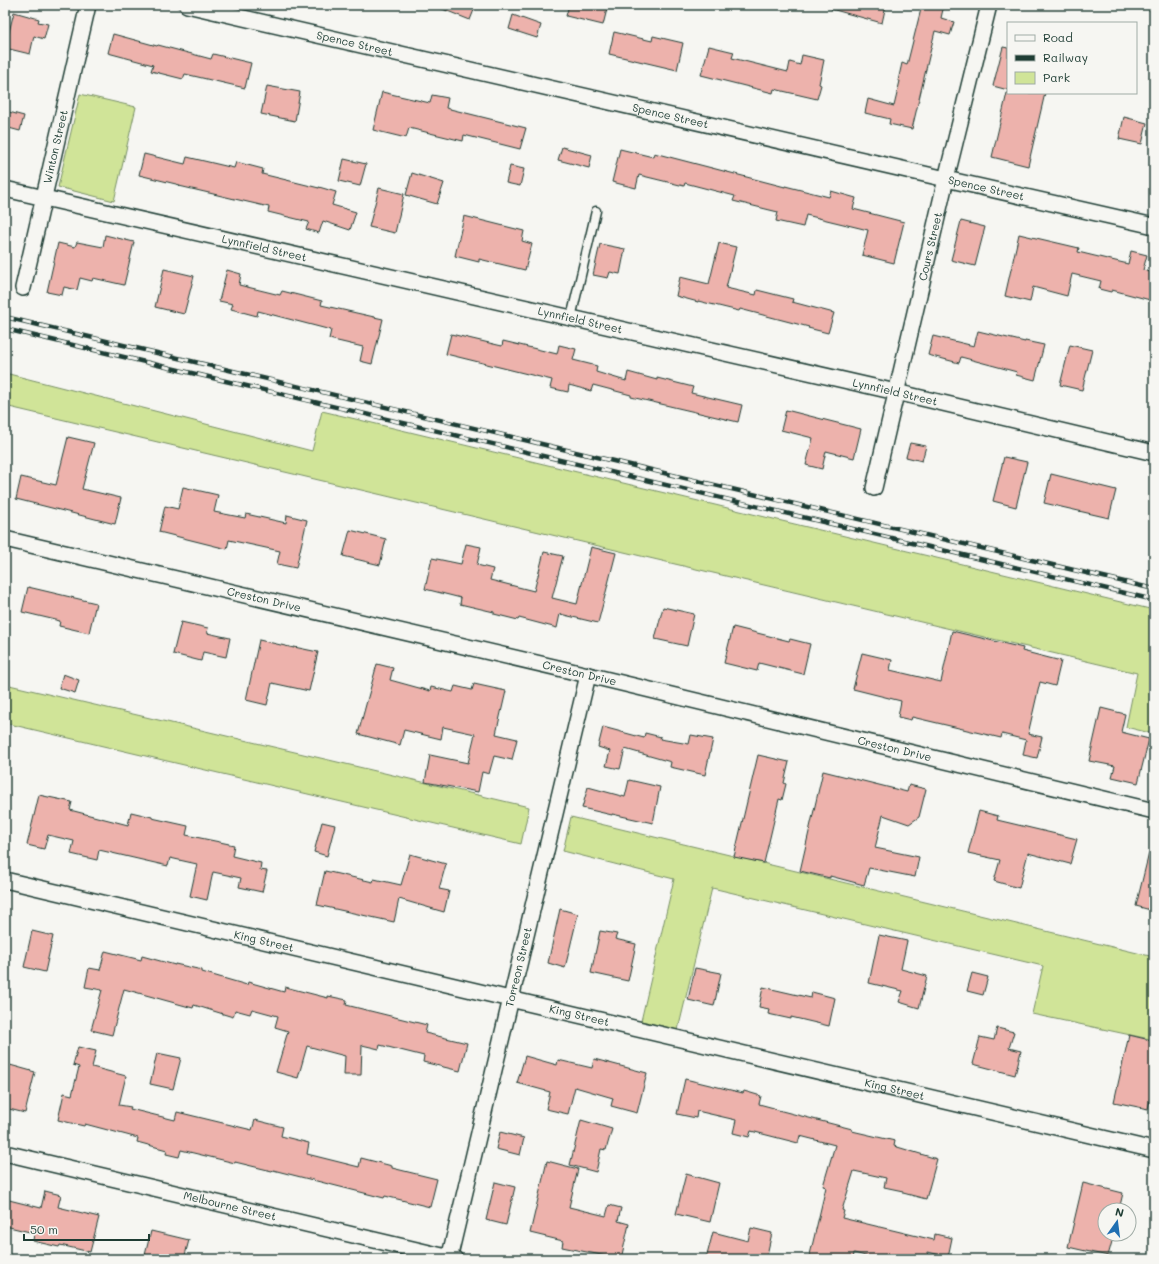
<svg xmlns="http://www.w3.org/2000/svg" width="1159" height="1264" font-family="Mali,sans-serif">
<rect width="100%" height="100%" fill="#f6f6f2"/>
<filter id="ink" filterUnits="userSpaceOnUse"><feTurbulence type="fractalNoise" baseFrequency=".025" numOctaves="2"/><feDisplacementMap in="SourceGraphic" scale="8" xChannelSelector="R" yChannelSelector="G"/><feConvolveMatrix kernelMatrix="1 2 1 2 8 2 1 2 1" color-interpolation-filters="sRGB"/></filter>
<g filter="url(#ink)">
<g fill="#d0e498" stroke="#789066">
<polygon points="80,94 136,107 114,201 58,187"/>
<polygon points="5,373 312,451 322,411 1154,610 1154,734 1126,727 1137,673 5,406"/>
<polygon points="5,684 529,807 521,844 5,723"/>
<polygon points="571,817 1154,957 1154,1040 1032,1014 1043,966 712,888 678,1030 641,1021 674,879 563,851"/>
</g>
<g fill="#edb2ac" stroke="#1f3d34">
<polygon points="435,5 476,5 470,20 435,6"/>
<polygon points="569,5 608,5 603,25 566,16"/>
<polygon points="832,5 886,5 882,23 831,9"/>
<polygon points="922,5 944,5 941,18 954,22 950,35 935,31 912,129 889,124 890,119 865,113 868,99 894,106 900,81 898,81 902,63 907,65"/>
<polygon points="14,12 39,19 38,22 48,24 44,39 34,36 30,54 5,48"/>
<polygon points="513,15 541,25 537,38 509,29"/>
<polygon points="614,32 652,41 653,36 683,43 677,70 609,54"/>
<polygon points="113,34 157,46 158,45 211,59 213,54 251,63 245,88 185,74 183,79 151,71 153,65 108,53"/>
<polygon points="709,46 734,52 732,58 788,72 790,62 800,65 802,55 824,60 819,84 821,85 817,99 774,89 773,93 701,75"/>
<polygon points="1003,47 1008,48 1008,90 993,86"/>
<polygon points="267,86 300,92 295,121 261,114"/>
<polygon points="382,92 430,103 432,95 448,98 446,108 526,128 520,149 464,135 463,141 409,128 406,138 373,130"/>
<polygon points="1007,93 1045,93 1028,166 992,157"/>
<polygon points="5,111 24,116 20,131 5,127"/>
<polygon points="1124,117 1147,123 1142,144 1119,139"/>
<polygon points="562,147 592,155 589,168 558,160"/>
<polygon points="620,149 653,157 654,153 785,187 785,186 829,197 831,191 856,198 853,209 904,222 894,263 862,255 868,230 806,215 803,227 776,221 778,212 733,201 735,196 685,183 684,186 639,175 636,188 612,182"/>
<polygon points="144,154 185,164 187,157 234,168 236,162 263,169 262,174 319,188 319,187 336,192 332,205 356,212 350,230 323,221 319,233 306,229 309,222 268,212 269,207 179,186 180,185 139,175"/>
<polygon points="344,159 366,164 360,186 339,181"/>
<polygon points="510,166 524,169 520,186 506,183"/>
<polygon points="412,173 444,183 437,204 406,195"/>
<polygon points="379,188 404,194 395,233 369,227"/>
<polygon points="464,216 524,231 522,241 532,244 525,270 479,259 479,262 455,256"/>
<polygon points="961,221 985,227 975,266 951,260"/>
<polygon points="1019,234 1079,248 1078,252 1128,264 1131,251 1147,255 1143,270 1154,273 1154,301 1112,290 1111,292 1099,289 1101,281 1072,274 1067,296 1033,287 1030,302 1005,296"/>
<polygon points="105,235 134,242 124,285 93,278 92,281 80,278 77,290 64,287 62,295 47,292 58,243 75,247 77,242 103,247"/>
<polygon points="719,243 736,247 726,288 756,295 757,290 793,299 792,302 834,313 828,333 808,328 809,327 740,309 739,311 698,301 698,302 676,296 680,277 709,284"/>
<polygon points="600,244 625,249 620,274 610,272 608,278 593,275"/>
<polygon points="164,269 194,276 184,314 155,307"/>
<polygon points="227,270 241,274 239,285 280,295 282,291 322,301 321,305 383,319 372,364 360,361 363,347 329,339 331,330 258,311 257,316 231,309 233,304 219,301"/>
<polygon points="978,331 1025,342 1025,341 1044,345 1035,380 1016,375 1017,372 961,357 959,363 928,355 933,336 974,346"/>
<polygon points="451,334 502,346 503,341 557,354 559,345 576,349 573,360 597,366 596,372 626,381 628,372 657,380 657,378 693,387 691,393 742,405 738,422 631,397 631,395 593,385 591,391 569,385 568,392 550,388 552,380 446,354"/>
<polygon points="1070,345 1092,350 1082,390 1060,385"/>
<polygon points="786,410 861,429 854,458 826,451 822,469 806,465 813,438 781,430"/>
<polygon points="68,437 94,443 82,489 121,498 115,524 16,499 21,477 56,485"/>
<polygon points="910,443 926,446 922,461 906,457"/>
<polygon points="1004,457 1027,462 1016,507 993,501"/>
<polygon points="1051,474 1116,490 1109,518 1044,503"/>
<polygon points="183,487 218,495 214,512 245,518 246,514 286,523 287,515 307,520 296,568 277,564 280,551 229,540 227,549 159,532 165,506 178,509"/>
<polygon points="350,530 386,539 380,565 343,556"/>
<polygon points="466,544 481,547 477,565 493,569 490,580 534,591 544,552 563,556 552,598 577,604 591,547 616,553 598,623 560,614 557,628 519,618 518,620 494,614 494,612 460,604 461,598 425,589 432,558 461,564"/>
<polygon points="28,587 96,603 89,633 59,626 60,621 22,612"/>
<polygon points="663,607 694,614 687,646 655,639"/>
<polygon points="181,622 208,628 207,633 230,638 226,657 203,652 201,661 173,654"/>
<polygon points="733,627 789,641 790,639 810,644 803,674 759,663 757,671 724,663"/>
<polygon points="952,631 1023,648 1022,651 1061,661 1055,686 1040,682 1028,734 1042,737 1037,758 1023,755 1026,740 1002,734 1001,738 912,717 911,720 898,717 901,701 853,689 862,653 892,660 890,670 941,682"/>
<polygon points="259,640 294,648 294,647 318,652 309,691 272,683 267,705 246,700"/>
<polygon points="377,664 393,668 390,680 430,691 431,687 453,692 455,686 472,690 474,684 506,691 496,734 517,739 512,760 494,756 489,774 482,772 478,792 425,782 430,755 468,763 475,734 443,727 441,739 404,730 400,745 358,734"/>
<polygon points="63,674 79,680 75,693 59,688"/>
<polygon points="1101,708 1125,714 1121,732 1149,739 1138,783 1112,777 1115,766 1089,761"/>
<polygon points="603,727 644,738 645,733 661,737 660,739 689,744 691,735 713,739 705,775 670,767 671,762 625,749 620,769 606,766 610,751 598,747"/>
<polygon points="758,755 789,762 784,783 786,784 782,800 779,799 764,863 734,857"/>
<polygon points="823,771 907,792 909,785 926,789 919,817 909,824 883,815 875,848 919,857 915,877 869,868 864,885 830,876 830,878 800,871"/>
<polygon points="629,780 660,787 653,823 612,814 612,815 582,808 588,787 625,797"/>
<polygon points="39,795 72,802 70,810 128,825 131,812 152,817 152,818 188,826 186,835 234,845 232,856 261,863 260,870 267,871 262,892 239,887 241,878 213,872 207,900 190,896 197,864 170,858 168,866 99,850 97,860 71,854 74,841 48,835 44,849 27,845"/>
<polygon points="979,811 998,816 997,820 1077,839 1070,864 1028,853 1019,888 994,881 1000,860 968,853"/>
<polygon points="322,822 335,825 327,856 314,852"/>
<polygon points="1149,853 1154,854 1154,911 1136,906"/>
<polygon points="410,854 446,864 439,889 449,891 444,912 399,899 394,922 317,905 325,871 373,882 374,879 401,885"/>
<polygon points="560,909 578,914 565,968 548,963"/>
<polygon points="32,931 53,936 45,972 24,967"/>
<polygon points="600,931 617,934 615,939 636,944 628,981 591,973"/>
<polygon points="879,935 907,941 901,969 927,976 919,1008 899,1002 903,991 869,983"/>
<polygon points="105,951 141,960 142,956 175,965 175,964 202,970 202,972 247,985 248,982 284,992 285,987 328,998 328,996 347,1000 346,1005 427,1025 425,1033 467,1043 460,1071 423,1062 424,1056 380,1045 379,1049 362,1045 361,1075 344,1075 345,1056 307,1046 298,1078 276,1072 288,1031 275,1027 278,1016 252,1009 250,1014 235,1010 233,1017 194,1005 193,1008 124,989 112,1035 91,1030 102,990 85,987 89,968 100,970"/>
<polygon points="695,968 721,973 714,1006 688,1000"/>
<polygon points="972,973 988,977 983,995 967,991"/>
<polygon points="763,987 811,998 812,992 835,998 829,1026 791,1017 791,1019 768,1014 769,1009 759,1007"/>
<polygon points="997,1028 1014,1032 1009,1048 1021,1051 1015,1075 973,1064 980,1037 994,1040"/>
<polygon points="1129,1035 1154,1041 1154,1081 1148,1109 1114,1102"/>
<polygon points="78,1047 96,1051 92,1067 126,1076 119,1105 131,1107 130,1109 175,1120 177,1112 252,1130 255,1120 283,1127 281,1136 309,1143 307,1154 359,1167 361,1158 392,1166 392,1168 437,1179 430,1207 385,1196 384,1198 273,1170 272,1171 235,1162 235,1163 181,1150 179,1157 166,1154 167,1150 137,1142 138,1138 85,1124 84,1126 58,1120 64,1093 72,1095 79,1067 73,1065"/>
<polygon points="157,1053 181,1058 173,1089 150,1084"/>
<polygon points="525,1056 557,1065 558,1060 592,1068 594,1059 647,1073 637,1113 611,1106 613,1098 575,1087 568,1114 546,1109 550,1092 517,1083"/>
<polygon points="10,1065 35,1072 25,1113 5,1108 5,1085"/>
<polygon points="685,1079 743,1093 744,1091 761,1096 759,1104 774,1108 774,1109 852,1129 852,1131 895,1141 894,1146 937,1159 926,1199 903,1193 903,1191 884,1187 886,1178 854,1171 842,1210 844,1211 842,1218 934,1240 935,1234 952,1238 948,1257 928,1252 927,1259 877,1259 854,1253 853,1259 809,1259 826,1187 823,1186 835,1145 800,1136 798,1143 751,1131 749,1137 733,1133 736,1120 697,1111 696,1118 677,1114"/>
<polygon points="581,1120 612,1129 606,1150 601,1149 596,1172 570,1165"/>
<polygon points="500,1132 524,1138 520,1155 496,1149"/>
<polygon points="547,1161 578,1169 569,1207 606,1216 609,1205 621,1208 618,1221 629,1224 621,1259 562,1247 563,1241 530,1233"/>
<polygon points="686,1174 719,1183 710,1222 676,1214"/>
<polygon points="495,1182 515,1187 506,1225 486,1220"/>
<polygon points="1083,1183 1123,1193 1119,1210 1105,1210 1105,1234 1114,1234 1108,1256 1068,1247"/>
<polygon points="45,1191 61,1195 58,1207 99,1217 90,1252 60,1245 59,1247 33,1241 34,1233 5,1226 5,1199 41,1208"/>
<polygon points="751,1228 772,1233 766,1259 706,1259 713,1232 748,1241"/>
<polygon points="151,1231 189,1240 184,1259 162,1259 145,1255"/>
</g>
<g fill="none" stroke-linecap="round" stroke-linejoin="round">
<defs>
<polyline id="lane" points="571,318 596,211"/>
<g id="street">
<path id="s1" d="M187,5L946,179L1154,226"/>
<path id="s2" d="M5,189L896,392L1154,453"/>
<path id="s3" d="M23,288L88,5"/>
<path id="s4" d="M874,488L946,179L989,5"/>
<path id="s5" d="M5,539L588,675L1154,811"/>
<path id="s6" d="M5,880L510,999L1154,1150"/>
<path id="s7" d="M5,1153L455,1259"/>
<path id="s8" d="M449,1259L588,675"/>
</g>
</defs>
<use href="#lane" stroke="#1f3d34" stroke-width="11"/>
<use href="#street" stroke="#1f3d34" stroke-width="18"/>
<use href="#lane" stroke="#f6f6f2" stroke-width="8"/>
<use href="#street" stroke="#f6f6f2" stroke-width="15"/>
<defs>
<g id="rail">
<polyline points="5,317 1154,589"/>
<polyline points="5,329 1154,600"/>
</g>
</defs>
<use href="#rail" stroke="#1f3d34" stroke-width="4.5"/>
<use href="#rail" stroke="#f6f6f2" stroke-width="3" stroke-dasharray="9" stroke-linecap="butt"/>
</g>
</g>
<g text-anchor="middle" stroke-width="4" stroke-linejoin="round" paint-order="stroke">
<g font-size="11" fill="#1f3d34" stroke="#f6f6f2">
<text dy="4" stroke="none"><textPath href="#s1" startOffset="172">Spence Street</textPath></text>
<text dy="4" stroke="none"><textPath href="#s1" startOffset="496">Spence Street</textPath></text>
<text dy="4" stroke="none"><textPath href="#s3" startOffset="145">Winton Street</textPath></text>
<text dy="4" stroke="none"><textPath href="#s1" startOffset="820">Spence Street</textPath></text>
<text dy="4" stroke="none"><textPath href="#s4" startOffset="248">Cours Street</textPath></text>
<text dy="4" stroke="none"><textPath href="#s2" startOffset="266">Lynnfield Street</textPath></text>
<text dy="4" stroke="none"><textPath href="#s2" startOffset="590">Lynnfield Street</textPath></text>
<text dy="4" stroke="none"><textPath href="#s2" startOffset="913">Lynnfield Street</textPath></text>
<text dy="4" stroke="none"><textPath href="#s5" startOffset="266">Creston Drive</textPath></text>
<text dy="4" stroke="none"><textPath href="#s5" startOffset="590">Creston Drive</textPath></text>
<text dy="4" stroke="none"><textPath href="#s5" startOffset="914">Creston Drive</textPath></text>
<text dy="4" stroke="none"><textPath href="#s6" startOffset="266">King Street</textPath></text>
<text dy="4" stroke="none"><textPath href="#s8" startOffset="300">Torreon Street</textPath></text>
<text dy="4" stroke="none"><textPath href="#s6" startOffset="590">King Street</textPath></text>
<text dy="4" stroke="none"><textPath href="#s6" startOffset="914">King Street</textPath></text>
<text dy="4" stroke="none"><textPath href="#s7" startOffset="231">Melbourne Street</textPath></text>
</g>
</g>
<rect width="1159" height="1264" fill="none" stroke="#f6f6f2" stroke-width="20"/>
<rect x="10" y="10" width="1139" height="1244" fill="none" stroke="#1f3d34" stroke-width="1.5" filter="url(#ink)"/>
<rect x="1007" y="22" width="130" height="72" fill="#f6f6f2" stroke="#a0aca6"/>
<rect x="1015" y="35" width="20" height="6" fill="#f6f6f2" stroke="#a0aca6"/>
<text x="1043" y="42" font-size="12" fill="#1f3d34">Road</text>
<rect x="1015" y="55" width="20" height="6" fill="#1f3d34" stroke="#a0aca6"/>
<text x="1043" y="62" font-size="12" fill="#1f3d34">Railway</text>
<rect x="1015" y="72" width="20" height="12" fill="#d0e498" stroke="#a0aca6"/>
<text x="1043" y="82" font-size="12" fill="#1f3d34">Park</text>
<g transform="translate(1117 1222) rotate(14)"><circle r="19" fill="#f6f6f2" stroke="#a0aca6"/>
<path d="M0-3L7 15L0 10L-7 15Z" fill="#1f6fb2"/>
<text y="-6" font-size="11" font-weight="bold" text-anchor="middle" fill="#1f3d34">N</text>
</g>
<path d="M24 1234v6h125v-6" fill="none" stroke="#1f3d34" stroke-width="2"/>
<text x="30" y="1234" font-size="12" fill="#1f3d34" stroke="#f6f6f2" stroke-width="3" paint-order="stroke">50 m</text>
</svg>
